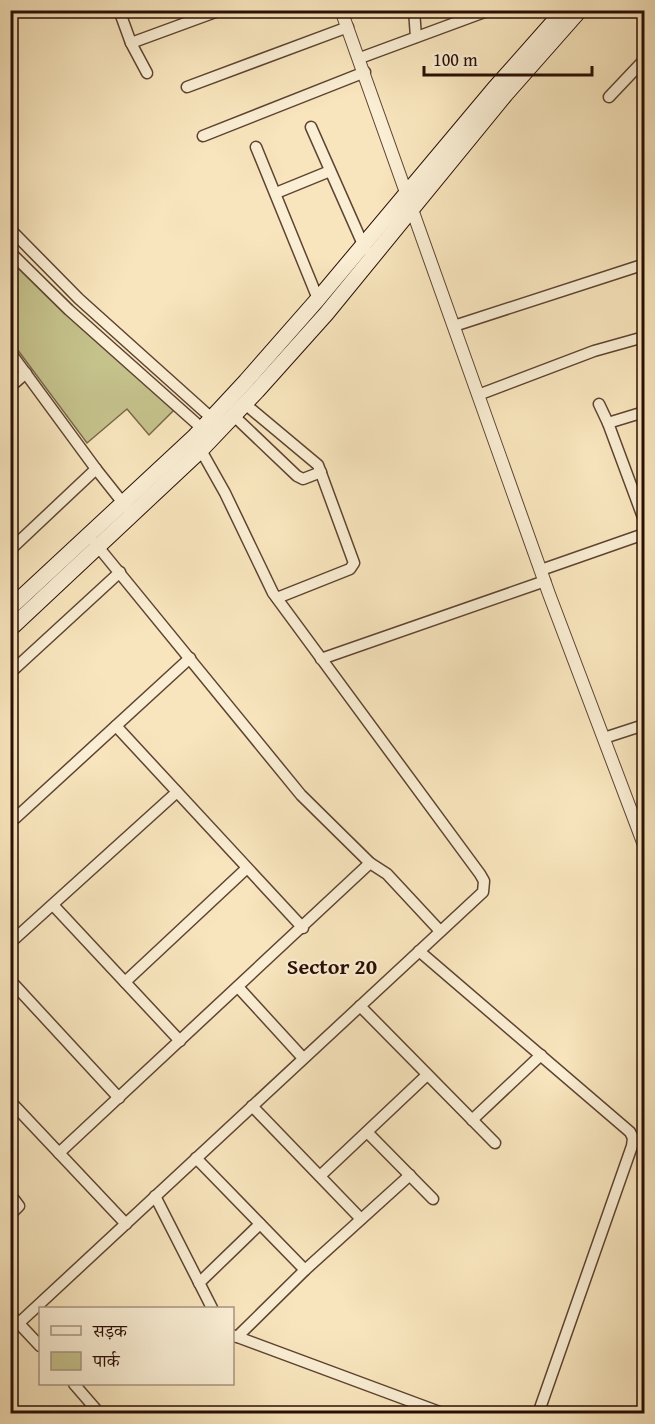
<svg xmlns="http://www.w3.org/2000/svg" width="655" height="1424" font-family="'Gentium Book Plus','Noto Serif Devanagari',serif">
<rect width="100%" height="100%" fill="#f8e5bd"/>
<filter id="stains"><feTurbulence type="fractalNoise" baseFrequency=".00333" numOctaves="4"/><feColorMatrix values="0 0 0 0 .2 0 0 0 0 .09 0 0 0 0 .02 0 0 0 .5 -.17"/></filter>
<radialGradient id="worn" r=".72"><stop offset=".6" stop-color="#630" stop-opacity="0"/><stop offset="1" stop-color="#630" stop-opacity=".3"/></radialGradient>
<polygon fill="#c5c28c" stroke="#786848" stroke-width="1.5" points="11,258 174,410 149,435 127,409 87,443 11,341"/>
<g fill="none" stroke-linecap="round" stroke-linejoin="round">
<defs>
<g id="minor">
<polyline points="119,10 131,43 147,73"/>
<polyline points="414,10 416,37"/>
<polyline points="640,10 644,14"/>
<polyline points="131,43 221,10"/>
<polyline points="360,58 490,10"/>
<polyline points="187,87 348,27"/>
<polyline points="609,97 644,60"/>
<polyline points="311,127 365,249"/>
<polyline points="203,136 365,72"/>
<polyline points="256,147 318,299"/>
<polyline points="276,193 330,171"/>
<polyline points="10,229 79,299 216,422"/>
<polyline points="10,252 69,310 206,432"/>
<polyline points="454,326 639,266 644,267"/>
<polyline points="10,352 96,469 127,508"/>
<polyline points="10,387 26,373"/>
<polyline points="478,395 594,351 644,337"/>
<polyline points="245,404 318,465 354,563 350,569 277,598"/>
<polyline points="599,404 608,423 644,520"/>
<polyline points="234,416 297,476 303,479 321,472"/>
<polyline points="608,423 644,412"/>
<polyline points="95,543 301,795 370,863 387,874 440,931"/>
<polyline points="10,550 96,469"/>
<polyline points="541,570 644,534"/>
<polyline points="321,659 545,581"/>
<polyline points="10,673 120,572"/>
<polyline points="116,726 303,928"/>
<polyline points="604,738 644,725"/>
<polyline points="10,823 190,658"/>
<polyline points="53,905 180,1041"/>
<polyline points="10,943 177,792"/>
<polyline points="419,951 630,1132 633,1138 632,1146 538,1414"/>
<polyline points="10,980 119,1098"/>
<polyline points="125,982 247,868"/>
<polyline points="238,987 303,1058"/>
<polyline points="360,1006 495,1143"/>
<polyline points="10,1101 126,1224"/>
<polyline points="252,1106 361,1219"/>
<polyline points="472,1120 541,1055"/>
<polyline points="367,1132 433,1199"/>
<polyline points="59,1153 370,863"/>
<polyline points="196,1158 305,1270"/>
<polyline points="320,1176 427,1075"/>
<polyline points="10,1194 19,1206 10,1215"/>
<polyline points="155,1196 212,1308"/>
<polyline points="199,1283 260,1224"/>
<polyline points="10,1314 40,1346"/>
<polyline points="19,1323 483,892 484,881 480,874 273,593 225,493 198,445"/>
<polyline points="232,1335 445,1414"/>
<polyline points="237,1337 305,1270 410,1175"/>
<polyline points="74,1384 100,1414"/>
</g>
<polyline id="tertiary" points="341,10 549,594 644,845"/>
<g id="secondary">
<polyline points="10,608 194,437 246,381 318,299 494,89 564,10"/>
<polyline points="10,629 201,450 257,391 326,314 505,95 580,10"/>
</g>
</defs>
<use href="#minor" stroke="#5e4432" stroke-width="13"/>
<use href="#tertiary" stroke="#5e4432" stroke-width="14"/>
<use href="#secondary" stroke="#2a0e04" stroke-width="17"/>
<use href="#minor" stroke="#faeed4" stroke-width="10"/>
<use href="#tertiary" stroke="#faeed4" stroke-width="12"/>
<use href="#secondary" stroke="#faeed4" stroke-width="15"/>
</g>
<g text-anchor="middle" stroke-width="4.5" stroke-linejoin="round" paint-order="stroke">
<g font-size="22" font-weight="bold" fill="#2a0e04" stroke="#faeed4">
<text x="332" y="974">Sector 20</text>
</g>
</g>
<rect width="655" height="1424" fill="none" stroke="#f8e5bd" stroke-width="36"/>
<rect x="12" y="12" width="631" height="1400" fill="none" stroke="#2a0e04" stroke-width="3"/>
<rect x="18" y="18" width="619" height="1388" fill="none" stroke="#2a0e04" stroke-width="1.5"/>
<rect x="39" y="1307" width="195" height="78" fill="#faeed4" stroke="#a79481" stroke-width="1.5"/>
<rect x="51" y="1326" width="30" height="9" fill="#faeed4" stroke="#a79481" stroke-width="1.5"/>
<text x="93" y="1337" font-size="18" fill="#2a0e04">सड़क</text>
<rect x="51" y="1352" width="30" height="18" fill="#c5c28c" stroke="#a79481" stroke-width="1.5"/>
<text x="93" y="1367" font-size="18" fill="#2a0e04">पार्क</text>
<path d="M424 66v9h168v-9" fill="none" stroke="#2a0e04" stroke-width="3"/>
<text x="433" y="66" font-size="18" fill="#2a0e04" stroke="#faeed4" stroke-width="4.5" paint-order="stroke">100 m</text>
<rect width="100%" height="100%" filter="url(#stains)"/>
<rect width="100%" height="100%" fill="url(#worn)"/>
</svg>
